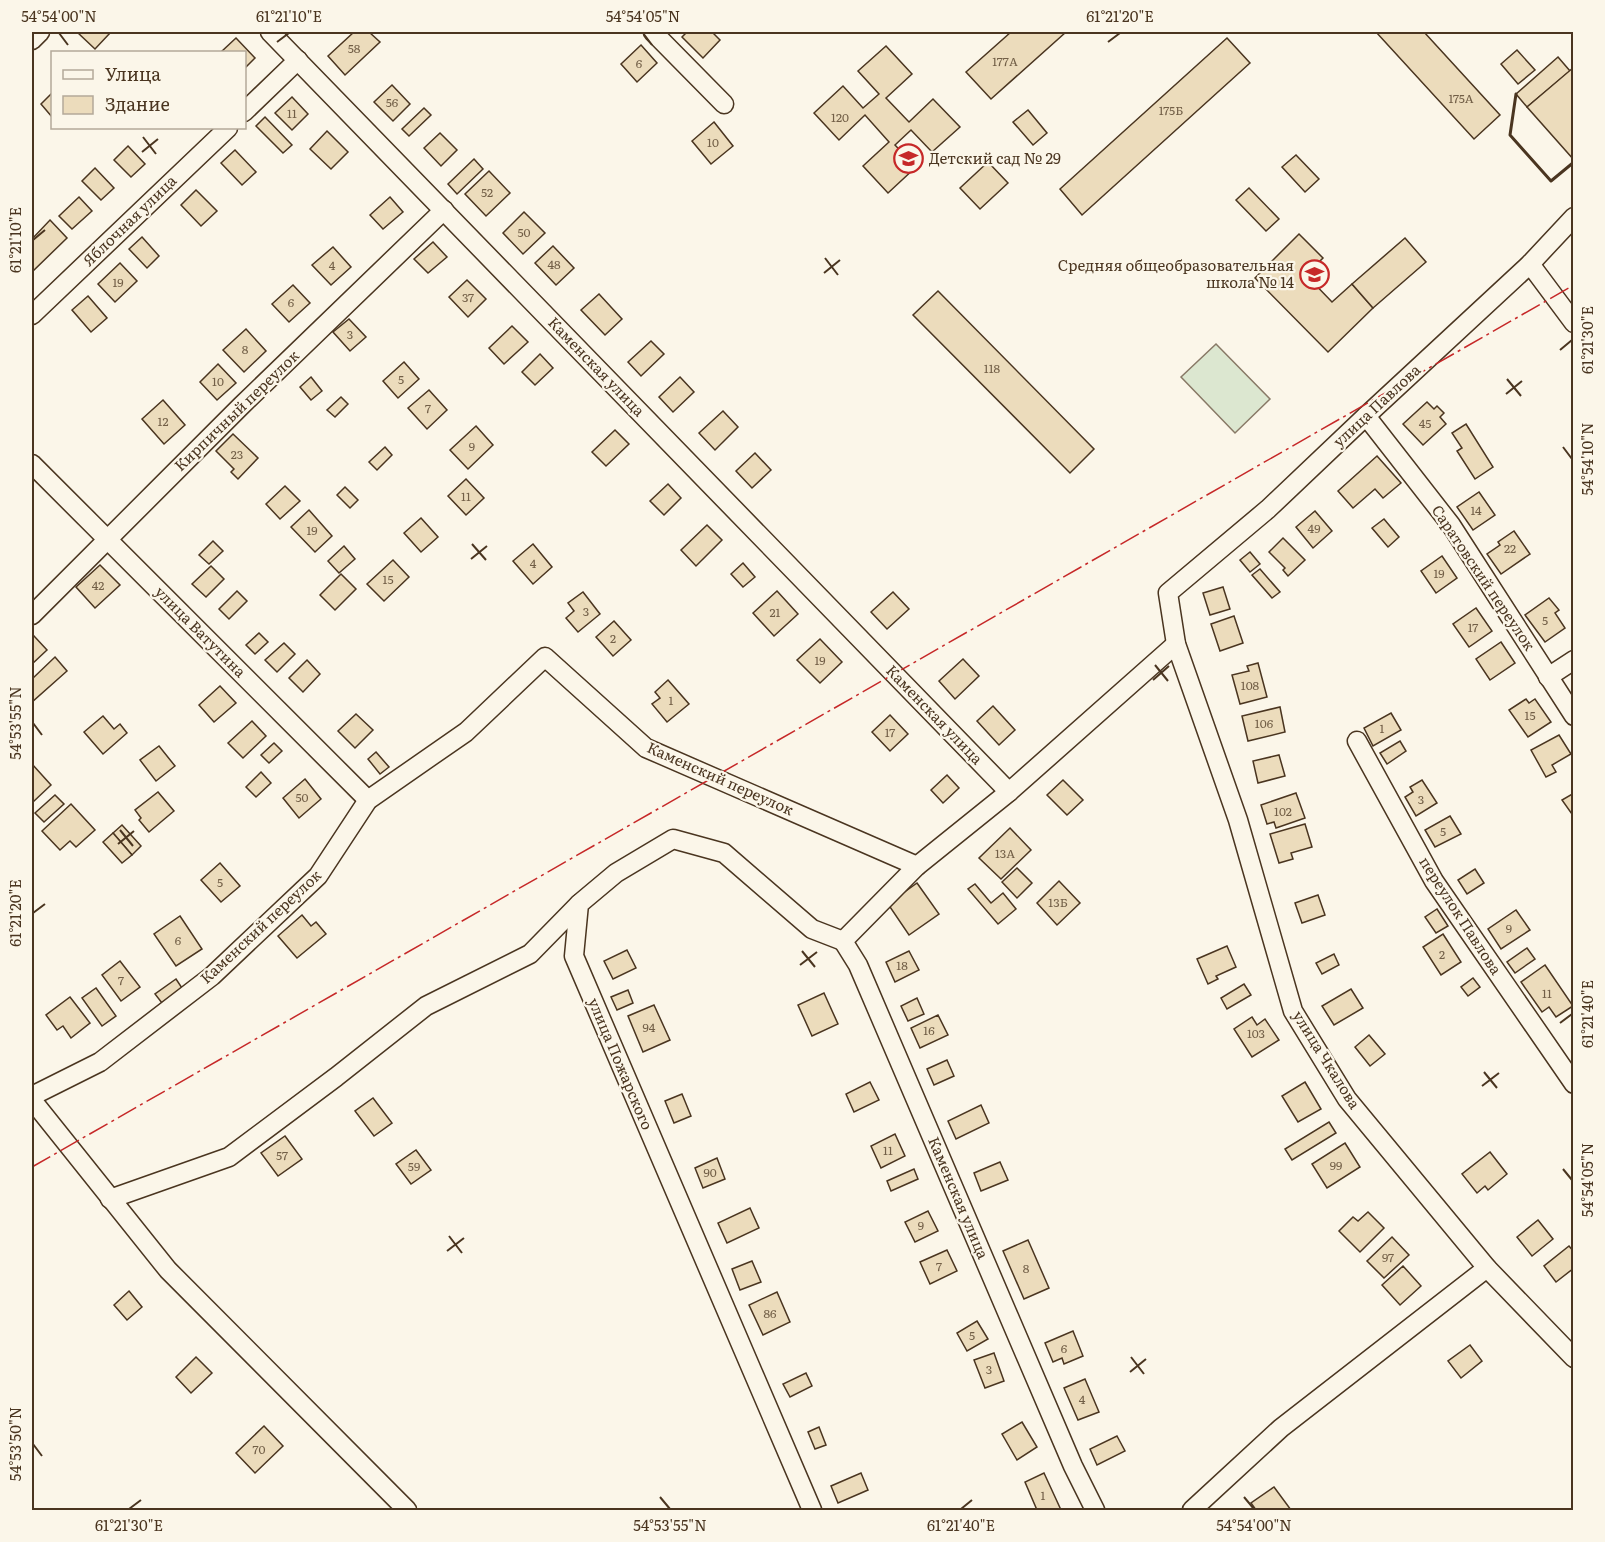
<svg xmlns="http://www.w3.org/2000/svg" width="1605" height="1542" font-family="Literata,serif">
<rect width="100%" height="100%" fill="#fbf6e9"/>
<polygon fill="#dce7d0" stroke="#887966" stroke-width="1.5" points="1216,344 1270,399 1235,433 1181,377"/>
<g fill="#ecdcbc" stroke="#4a3520" stroke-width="1.5">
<polygon points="77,32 109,32 110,33 95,49"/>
<polygon points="354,32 369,32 380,42 345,75 328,56"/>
<polygon points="687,32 712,32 720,40 703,58 682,37"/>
<polygon points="1011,32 1066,32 991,99 966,72"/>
<polygon points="1376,32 1424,32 1500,115 1474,139"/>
<polygon points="236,38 255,58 244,69 244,52 221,52"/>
<polygon points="1227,38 1250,63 1082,215 1060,189"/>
<polygon points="641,45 657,63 637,82 621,64"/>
<polygon points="886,46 912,74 886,98 909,122 933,99 960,127 932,152 911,130 895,145 916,167 888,193 863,166 889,142 865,115 839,140 814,113 843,86 863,108 879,94 858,71"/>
<polygon points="1517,50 1535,70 1518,84 1501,64"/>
<polygon points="1558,57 1570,71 1527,107 1516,94"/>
<polygon points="1574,67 1574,160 1527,107"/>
<polygon points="392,85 410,104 393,121 374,102"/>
<polygon points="52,93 52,117 41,104"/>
<polygon points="292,97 308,114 292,130 275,113"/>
<polygon points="424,108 431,115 409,136 402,129"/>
<polygon points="1028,110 1047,133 1033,145 1013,122"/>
<polygon points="265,117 292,145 283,153 256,126"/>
<polygon points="714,122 733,146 711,164 692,141"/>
<polygon points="327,131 348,152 331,169 310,149"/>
<polygon points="440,133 457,150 441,166 424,148"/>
<polygon points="128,146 145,164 131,177 114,160"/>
<polygon points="235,150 256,172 242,185 221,163"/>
<polygon points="1296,155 1319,179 1305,192 1282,167"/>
<polygon points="474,159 483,169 457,194 448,184"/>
<polygon points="988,162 1008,183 980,209 960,188"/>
<polygon points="95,168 114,188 101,200 82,181"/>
<polygon points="489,171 510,193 486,216 465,194"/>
<polygon points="1249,188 1279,219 1266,231 1236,200"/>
<polygon points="196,190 217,211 201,226 181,205"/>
<polygon points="79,197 92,211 72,229 59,216"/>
<polygon points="390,197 403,212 383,229 370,215"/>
<polygon points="524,212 545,233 523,254 503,233"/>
<polygon points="50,220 67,238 32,272 32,239"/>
<polygon points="1299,234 1323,258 1306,275 1332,302 1352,284 1373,308 1328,352 1255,278"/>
<polygon points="142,237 159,256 147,268 129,249"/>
<polygon points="1405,238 1426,262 1373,308 1352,284"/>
<polygon points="433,242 447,257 428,273 414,259"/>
<polygon points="553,246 574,268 556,285 535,263"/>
<polygon points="333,247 351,267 331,285 312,265"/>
<polygon points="120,263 137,281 115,302 98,284"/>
<polygon points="467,280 486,299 468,317 449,297"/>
<polygon points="293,285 310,303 289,322 272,304"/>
<polygon points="938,291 1094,449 1070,473 913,315"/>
<polygon points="599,294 622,319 605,335 581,310"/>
<polygon points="88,296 107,318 91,332 72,310"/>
<polygon points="349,319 366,337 350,351 333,332"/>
<polygon points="512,326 528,342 504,364 489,348"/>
<polygon points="246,329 266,351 244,372 223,350"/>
<polygon points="651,341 664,354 641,376 628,362"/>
<polygon points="540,354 553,368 535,385 522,372"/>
<polygon points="404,362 419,379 398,398 383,381"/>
<polygon points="218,364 236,383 217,400 200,382"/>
<polygon points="311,377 322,391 311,400 300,387"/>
<polygon points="680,377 694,392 673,412 659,397"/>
<polygon points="429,390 447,410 427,429 408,408"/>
<polygon points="341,397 348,404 335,417 327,410"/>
<polygon points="163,400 185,425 164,444 142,419"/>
<polygon points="1427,402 1434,409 1437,406 1444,413 1440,417 1446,424 1423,445 1403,424"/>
<polygon points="723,411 738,427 715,450 699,433"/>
<polygon points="1466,424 1493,467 1475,479 1457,451 1462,448 1452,433"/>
<polygon points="476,426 493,445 468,469 450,450"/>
<polygon points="615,430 629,444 606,466 592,452"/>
<polygon points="233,434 258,458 238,479 231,472 234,469 216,451"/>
<polygon points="385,447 392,455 377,470 369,462"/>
<polygon points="755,453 771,470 752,488 736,471"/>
<polygon points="1377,456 1401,483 1383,498 1375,489 1353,508 1338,491"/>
<polygon points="466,479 484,498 466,515 448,496"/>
<polygon points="668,484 681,498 664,515 650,501"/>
<polygon points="285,486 300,501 280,519 266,504"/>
<polygon points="345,487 358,500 350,508 337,495"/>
<polygon points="1479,492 1495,515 1473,530 1457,507"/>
<polygon points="309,510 332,536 315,552 291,527"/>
<polygon points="1315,511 1332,531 1313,548 1296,527"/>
<polygon points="421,518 438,537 421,552 404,533"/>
<polygon points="1384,519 1399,537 1388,547 1372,528"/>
<polygon points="707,525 722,540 696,566 681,550"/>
<polygon points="1514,531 1530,554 1501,574 1487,554 1500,545 1498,542"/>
<polygon points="1283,538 1305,560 1288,576 1283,570 1285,568 1269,552"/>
<polygon points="213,541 223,551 209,564 199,555"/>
<polygon points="533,544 552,567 533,584 513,561"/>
<polygon points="344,546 355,559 339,573 328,561"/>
<polygon points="1250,552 1260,564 1250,572 1240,560"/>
<polygon points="1442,556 1457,578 1436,593 1421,571"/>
<polygon points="393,560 409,577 384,601 367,584"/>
<polygon points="743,563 755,577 743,587 731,574"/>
<polygon points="100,565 120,585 95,608 76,587"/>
<polygon points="211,566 224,579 206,597 192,584"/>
<polygon points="1260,569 1280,592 1272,598 1252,575"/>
<polygon points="341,574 356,589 335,610 320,595"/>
<polygon points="1223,587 1230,609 1210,615 1203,593"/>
<polygon points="237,591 247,601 229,619 219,609"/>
<polygon points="777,591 798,614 774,636 753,613"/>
<polygon points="583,592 600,614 578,632 566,618 574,611 568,603"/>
<polygon points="893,592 909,609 887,629 871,612"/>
<polygon points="1549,598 1559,610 1555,613 1565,628 1545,642 1525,615"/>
<polygon points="1476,608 1492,631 1469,647 1453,624"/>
<polygon points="1234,616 1243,643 1220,651 1211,624"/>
<polygon points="614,621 631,640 613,656 596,637"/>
<polygon points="259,633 268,642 255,654 246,645"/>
<polygon points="34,636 47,650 32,664 32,639"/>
<polygon points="820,639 842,662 820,683 797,660"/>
<polygon points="1501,642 1515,663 1490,680 1476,659"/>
<polygon points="284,643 295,654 277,672 265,660"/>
<polygon points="55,657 67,671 32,702 32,679"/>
<polygon points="963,659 979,676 955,699 939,681"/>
<polygon points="307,660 320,674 303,692 289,678"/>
<polygon points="1258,663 1267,697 1240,704 1232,675 1249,671 1247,666"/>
<polygon points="668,680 689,704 667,722 652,704 660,698 655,692"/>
<polygon points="220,686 236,703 214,722 199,705"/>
<polygon points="1526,699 1529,703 1535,699 1551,722 1528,737 1509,710"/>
<polygon points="993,706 1015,730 999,745 977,721"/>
<polygon points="1280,707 1285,732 1248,741 1242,716"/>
<polygon points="1391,713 1401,730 1373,746 1364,728"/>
<polygon points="356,714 373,730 355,748 338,731"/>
<polygon points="890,715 908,734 890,751 872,732"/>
<polygon points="103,716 114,729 120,724 127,733 103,754 84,732"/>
<polygon points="252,721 266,736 243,758 228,743"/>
<polygon points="1559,735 1571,754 1552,765 1556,772 1546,777 1531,750"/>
<polygon points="1400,741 1406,751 1387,764 1380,753"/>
<polygon points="274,743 282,751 269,763 261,755"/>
<polygon points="159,746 175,766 156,781 140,760"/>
<polygon points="376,752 389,767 380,774 368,759"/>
<polygon points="1279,755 1285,776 1258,783 1253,761"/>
<polygon points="32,764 51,785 33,802 32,801"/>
<polygon points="261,772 271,783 256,797 246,787"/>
<polygon points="947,775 959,788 943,803 931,790"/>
<polygon points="305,779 321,799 299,818 283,798"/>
<polygon points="1063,780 1083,800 1067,815 1047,795"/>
<polygon points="1422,780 1437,803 1416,816 1405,797 1413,792 1410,787"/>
<polygon points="158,792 174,811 149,832 139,820 141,818 135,810"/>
<polygon points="1296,793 1305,818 1276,828 1274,822 1267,824 1261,805"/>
<polygon points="1574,793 1574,817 1562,800"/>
<polygon points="55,795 64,804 44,822 35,813"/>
<polygon points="71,804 95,830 76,847 70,841 60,850 42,831"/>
<polygon points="1450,816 1461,834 1435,847 1425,830"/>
<polygon points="1305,824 1312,847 1291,853 1293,859 1279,863 1270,834"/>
<polygon points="122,825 141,846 132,855 113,833"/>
<polygon points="1010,828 1031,850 1001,879 979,858"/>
<polygon points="113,833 132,855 122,863 103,842"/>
<polygon points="220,863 240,886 221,902 201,880"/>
<polygon points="1017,868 1032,883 1017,898 1002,882"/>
<polygon points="1475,869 1484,883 1467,894 1458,880"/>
<polygon points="1059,881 1080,903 1057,925 1037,903"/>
<polygon points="917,883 939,914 909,935 888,904"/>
<polygon points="975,884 991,903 1003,893 1016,909 998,924 968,889"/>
<polygon points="1318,895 1325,915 1302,923 1295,903"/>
<polygon points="1437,909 1448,926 1436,933 1425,917"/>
<polygon points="1516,910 1530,930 1501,949 1488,929"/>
<polygon points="302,915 311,926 316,922 326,934 297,958 278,936"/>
<polygon points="180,916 202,949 176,966 154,934"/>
<polygon points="1443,934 1461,962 1441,975 1423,947"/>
<polygon points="1227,946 1236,967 1216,976 1218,979 1208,984 1197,959"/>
<polygon points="1527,948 1535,959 1515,973 1507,962"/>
<polygon points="627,950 636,968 613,979 604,961"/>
<polygon points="909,951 919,970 895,982 886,962"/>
<polygon points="1334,954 1339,965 1322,974 1316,963"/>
<polygon points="120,961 140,987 121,1001 102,975"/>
<polygon points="1545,965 1573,1006 1556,1017 1549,1007 1542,1012 1521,982"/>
<polygon points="1473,978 1480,987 1468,996 1461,987"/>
<polygon points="176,979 182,988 162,1003 155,994"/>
<polygon points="1244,984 1251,995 1227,1009 1221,998"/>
<polygon points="96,988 116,1016 102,1026 82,998"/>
<polygon points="1351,989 1363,1008 1334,1025 1322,1006"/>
<polygon points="628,990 633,1003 617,1010 611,997"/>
<polygon points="824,993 838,1024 812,1036 798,1005"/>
<polygon points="70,997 90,1023 71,1038 63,1026 57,1030 46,1015"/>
<polygon points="917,998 924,1014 908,1021 901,1006"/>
<polygon points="654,1005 670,1040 643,1052 628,1016"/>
<polygon points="938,1015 948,1035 920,1048 911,1028"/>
<polygon points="1252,1017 1257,1025 1265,1019 1279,1040 1252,1057 1234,1029"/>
<polygon points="1369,1035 1385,1054 1370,1066 1355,1047"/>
<polygon points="947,1060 954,1076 934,1085 927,1069"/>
<polygon points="870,1082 879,1100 854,1112 846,1094"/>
<polygon points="1305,1082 1321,1109 1298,1122 1282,1096"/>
<polygon points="682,1094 691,1116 674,1123 665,1101"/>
<polygon points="373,1098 392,1123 374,1136 355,1111"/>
<polygon points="981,1105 989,1123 956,1139 948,1121"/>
<polygon points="1329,1122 1336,1133 1292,1160 1285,1149"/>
<polygon points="895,1134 905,1156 881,1168 871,1146"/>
<polygon points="285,1136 302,1159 278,1176 261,1153"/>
<polygon points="1345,1143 1360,1167 1327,1188 1312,1164"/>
<polygon points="416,1150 431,1170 411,1184 396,1164"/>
<polygon points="1490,1152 1507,1174 1488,1190 1485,1186 1477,1193 1462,1174"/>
<polygon points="717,1158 725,1179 703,1188 695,1168"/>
<polygon points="1000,1162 1008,1180 981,1191 974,1173"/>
<polygon points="914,1169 918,1179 891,1191 887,1181"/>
<polygon points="750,1208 759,1228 727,1243 718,1223"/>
<polygon points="928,1211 938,1231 915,1242 905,1222"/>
<polygon points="1368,1212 1384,1228 1360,1252 1339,1231 1353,1217 1358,1221"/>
<polygon points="1538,1220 1553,1239 1532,1256 1517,1237"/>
<polygon points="1392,1237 1409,1255 1384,1278 1367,1261"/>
<polygon points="1028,1240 1049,1288 1024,1299 1003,1251"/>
<polygon points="1569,1246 1574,1252 1574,1268 1556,1282 1544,1266"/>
<polygon points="947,1250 957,1271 930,1284 920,1262"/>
<polygon points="752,1261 761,1282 740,1290 732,1269"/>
<polygon points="1403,1266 1421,1286 1400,1305 1382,1285"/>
<polygon points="129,1291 142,1307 127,1320 114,1305"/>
<polygon points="777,1292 790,1322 763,1335 749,1305"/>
<polygon points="977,1321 988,1339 967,1351 957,1333"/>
<polygon points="1073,1331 1083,1356 1064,1364 1062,1358 1053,1362 1045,1343"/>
<polygon points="1470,1345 1482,1361 1461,1378 1448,1361"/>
<polygon points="994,1353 1004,1381 985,1388 974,1360"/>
<polygon points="196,1357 212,1373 191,1393 176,1377"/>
<polygon points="806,1373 812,1386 790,1397 783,1384"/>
<polygon points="1085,1379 1099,1412 1078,1420 1064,1388"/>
<polygon points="1022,1422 1037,1447 1017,1460 1002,1434"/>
<polygon points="264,1426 283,1446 255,1473 236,1453"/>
<polygon points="819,1427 826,1445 815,1449 808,1432"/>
<polygon points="1117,1436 1125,1451 1097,1465 1090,1449"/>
<polygon points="861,1473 868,1490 838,1503 831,1486"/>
<polygon points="1044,1473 1061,1510 1037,1510 1025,1482"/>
<polygon points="1274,1487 1291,1510 1256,1510 1251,1503"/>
</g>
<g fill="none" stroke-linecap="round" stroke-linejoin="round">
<defs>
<g id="street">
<polyline points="270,32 1009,792 917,866 843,941 858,965 1073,1466 1095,1510"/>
<polyline points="653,32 724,104"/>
<polyline points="32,40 40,32"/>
<polyline points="244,112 298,60"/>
<polyline points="1574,217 1530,264 1366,416 1268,509 1168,593 1176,644 1238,820 1293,1011 1347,1099 1487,1268 1574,1358"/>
<polyline points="1530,264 1574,323"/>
<polyline points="32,315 228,128"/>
<polyline points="1366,416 1451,525 1574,716"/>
<polyline points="32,464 368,800"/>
<polyline points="32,615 241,406 444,210"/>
<polyline points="1548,677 1574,660"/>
<polyline points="1357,741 1434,881 1574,1084"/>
<polyline points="1009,792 1176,644"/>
<polyline points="32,1096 100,1062 212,976 318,876 368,800 466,732 545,657 646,748 917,866"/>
<polyline points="32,1100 168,1270 407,1510"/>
<polyline points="110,1199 229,1157 336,1077 426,1006 530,954 579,904"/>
<polyline points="812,1510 574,956 579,904 616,873 673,839 724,853 812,929 843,941"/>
<polyline points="1192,1510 1281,1428 1487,1268"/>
</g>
</defs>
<use href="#street" stroke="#4a3520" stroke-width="21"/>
<use href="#street" stroke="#fbf6e9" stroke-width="18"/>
<polyline stroke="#4a3520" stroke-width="3" points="1516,94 1510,135 1551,181 1574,162"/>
<polyline stroke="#c62828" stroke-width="1.5" stroke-dasharray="21 4.5 3 4.5" stroke-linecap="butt" points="32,1167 1574,285"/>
</g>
<path fill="none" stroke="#4a3520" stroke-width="2" d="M59,33L68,45M643,33L652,45M277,42L289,33M1108,42L1120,33M143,137L156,154M142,152L158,139M33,240L45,230M825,258L838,275M824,273L840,260M1560,350L1572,340M1507,379L1521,396M1506,394L1522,381M1563,447L1572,459M472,544L486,560M471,559L487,546M1155,665L1168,681M1153,680L1169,666M33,723L42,735M120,830L133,846M118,844L134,831M33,913L45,904M802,951L815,967M800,965L817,952M1560,1023L1572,1014M1484,1072L1497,1088M1482,1086L1499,1073M1563,1169L1572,1180M449,1236L462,1253M447,1251L464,1238M1131,1357L1144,1374M1130,1372L1146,1359M33,1444L42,1456M660,1497L670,1509M1244,1497L1254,1509M129,1509L141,1500M961,1509L972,1500"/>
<defs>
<symbol id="school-ring" viewBox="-11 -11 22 22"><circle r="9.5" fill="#fbf6e9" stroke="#c62828" stroke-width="1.5"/><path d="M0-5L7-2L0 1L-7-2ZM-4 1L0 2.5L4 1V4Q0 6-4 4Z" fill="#c62828"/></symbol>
</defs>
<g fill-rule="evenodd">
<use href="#school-ring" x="892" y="142" width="33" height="33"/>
<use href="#school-ring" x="1298" y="258" width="33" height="33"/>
</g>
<g text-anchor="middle" stroke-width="4.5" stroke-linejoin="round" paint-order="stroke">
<g font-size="12" fill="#725f47">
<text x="354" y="53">58</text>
<text x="1005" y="66">177А</text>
<text x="639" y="68">6</text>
<text x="1461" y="103">175А</text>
<text x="392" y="107">56</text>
<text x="1171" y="115">175Б</text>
<text x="292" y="118">11</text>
<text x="840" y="122">120</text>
<text x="713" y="147">10</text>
<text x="487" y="197">52</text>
<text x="524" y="237">50</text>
<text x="554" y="269">48</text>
<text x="332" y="270">4</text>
<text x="118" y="287">19</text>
<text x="468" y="302">37</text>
<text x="291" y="307">6</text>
<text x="350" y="339">3</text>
<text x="245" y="354">8</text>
<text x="992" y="373">118</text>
<text x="401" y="384">5</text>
<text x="218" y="386">10</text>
<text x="428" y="413">7</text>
<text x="163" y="426">12</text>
<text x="1425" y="428">45</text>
<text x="472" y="451">9</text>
<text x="237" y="459">23</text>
<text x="466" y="501">11</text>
<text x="1476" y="515">14</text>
<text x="1314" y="533">49</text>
<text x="312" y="535">19</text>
<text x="1510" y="553">22</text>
<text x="533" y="568">4</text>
<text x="1439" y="578">19</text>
<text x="388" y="584">15</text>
<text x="98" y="590">42</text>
<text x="586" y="616">3</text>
<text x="775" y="617">21</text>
<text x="1545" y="625">5</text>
<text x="1473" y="632">17</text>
<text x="613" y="643">2</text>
<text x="820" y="665">19</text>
<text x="1250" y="690">108</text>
<text x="671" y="705">1</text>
<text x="1530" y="720">15</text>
<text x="1264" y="728">106</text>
<text x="1382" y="733">1</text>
<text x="890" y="737">17</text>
<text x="302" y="802">50</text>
<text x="1421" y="804">3</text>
<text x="1283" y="816">102</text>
<text x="1443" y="836">5</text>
<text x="1005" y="858">13А</text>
<text x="220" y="887">5</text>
<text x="1058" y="907">13Б</text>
<text x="1509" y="933">9</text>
<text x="178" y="945">6</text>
<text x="1442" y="959">2</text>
<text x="902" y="970">18</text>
<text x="121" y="985">7</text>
<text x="1547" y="998">11</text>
<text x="649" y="1032">94</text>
<text x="929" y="1035">16</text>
<text x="1256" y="1038">103</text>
<text x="888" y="1155">11</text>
<text x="282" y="1160">57</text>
<text x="1336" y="1170">99</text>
<text x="414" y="1171">59</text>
<text x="710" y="1177">90</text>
<text x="921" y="1230">9</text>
<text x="1388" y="1262">97</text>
<text x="939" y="1271">7</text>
<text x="1026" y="1273">8</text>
<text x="770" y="1318">86</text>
<text x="972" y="1340">5</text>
<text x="1064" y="1353">6</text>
<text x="989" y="1374">3</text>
<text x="1082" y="1404">4</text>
<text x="259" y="1454">70</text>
<text x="1043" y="1500">1</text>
</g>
<g font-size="15" fill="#4a3520" stroke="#fbf6e9" text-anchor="start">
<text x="929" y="164">Детский сад № 29</text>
<text x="1294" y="271" text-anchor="end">Средняя общеобразовательная<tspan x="1294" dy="17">школа № 14</tspan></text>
</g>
<g font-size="15" fill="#4a3520" stroke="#fbf6e9">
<text transform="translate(130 221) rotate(-44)" y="5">Яблочная улица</text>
<text transform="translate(596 367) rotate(46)" y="5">Каменская улица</text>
<text transform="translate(1377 406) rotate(-43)" y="5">улица Павлова</text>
<text transform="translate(237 411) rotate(-44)" y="5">Кирпичный переулок</text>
<text transform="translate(1483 578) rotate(56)" y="5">Саратовский переулок</text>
<text transform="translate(200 632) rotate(45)" y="5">улица Ватутина</text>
<text transform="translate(934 715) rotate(46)" y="5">Каменская улица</text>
<text transform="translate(720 779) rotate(24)" y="5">Каменский переулок</text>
<text transform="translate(1460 916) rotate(57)" y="5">переулок Павлова</text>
<text transform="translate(261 927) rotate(-43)" y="5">Каменский переулок</text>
<text transform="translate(1326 1060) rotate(58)" y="5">улица Чкалова</text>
<text transform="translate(620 1064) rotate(67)" y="5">улица Пожарского</text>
<text transform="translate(958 1198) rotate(67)" y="5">Каменская улица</text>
</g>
</g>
<rect width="1605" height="1542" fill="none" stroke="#fbf6e9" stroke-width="66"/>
<rect x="51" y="51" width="195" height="78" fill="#fbf6e9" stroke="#b4a999" stroke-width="1.5"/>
<rect x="63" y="70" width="30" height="9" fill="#fbf6e9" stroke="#b4a999" stroke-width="1.5"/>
<text x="105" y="81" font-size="18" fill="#4a3520">Улица</text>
<rect x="63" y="96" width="30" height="18" fill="#ecdcbc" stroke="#b4a999" stroke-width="1.5"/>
<text x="105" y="111" font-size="18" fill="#4a3520">Здание</text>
<rect x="33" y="33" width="1539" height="1476" fill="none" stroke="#4a3520" stroke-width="2"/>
<g font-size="15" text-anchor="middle" fill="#4a3520">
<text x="59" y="22">54°54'00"N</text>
<text x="289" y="22">61°21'10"E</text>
<text x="643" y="22">54°54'05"N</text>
<text x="1120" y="22">61°21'20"E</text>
<text transform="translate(16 240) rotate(-90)" y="5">61°21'10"E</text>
<text transform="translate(1588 340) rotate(-90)" y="5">61°21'30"E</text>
<text transform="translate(1588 459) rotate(-90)" y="5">54°54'10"N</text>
<text transform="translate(16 723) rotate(-90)" y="5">54°53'55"N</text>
<text transform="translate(16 913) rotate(-90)" y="5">61°21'20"E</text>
<text transform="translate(1588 1014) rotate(-90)" y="5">61°21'40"E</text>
<text transform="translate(1588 1180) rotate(-90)" y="5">54°54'05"N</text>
<text transform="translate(16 1444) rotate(-90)" y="5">54°53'50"N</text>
<text x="129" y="1531">61°21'30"E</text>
<text x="670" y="1531">54°53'55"N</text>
<text x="961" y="1531">61°21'40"E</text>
<text x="1254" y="1531">54°54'00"N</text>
</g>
</svg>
